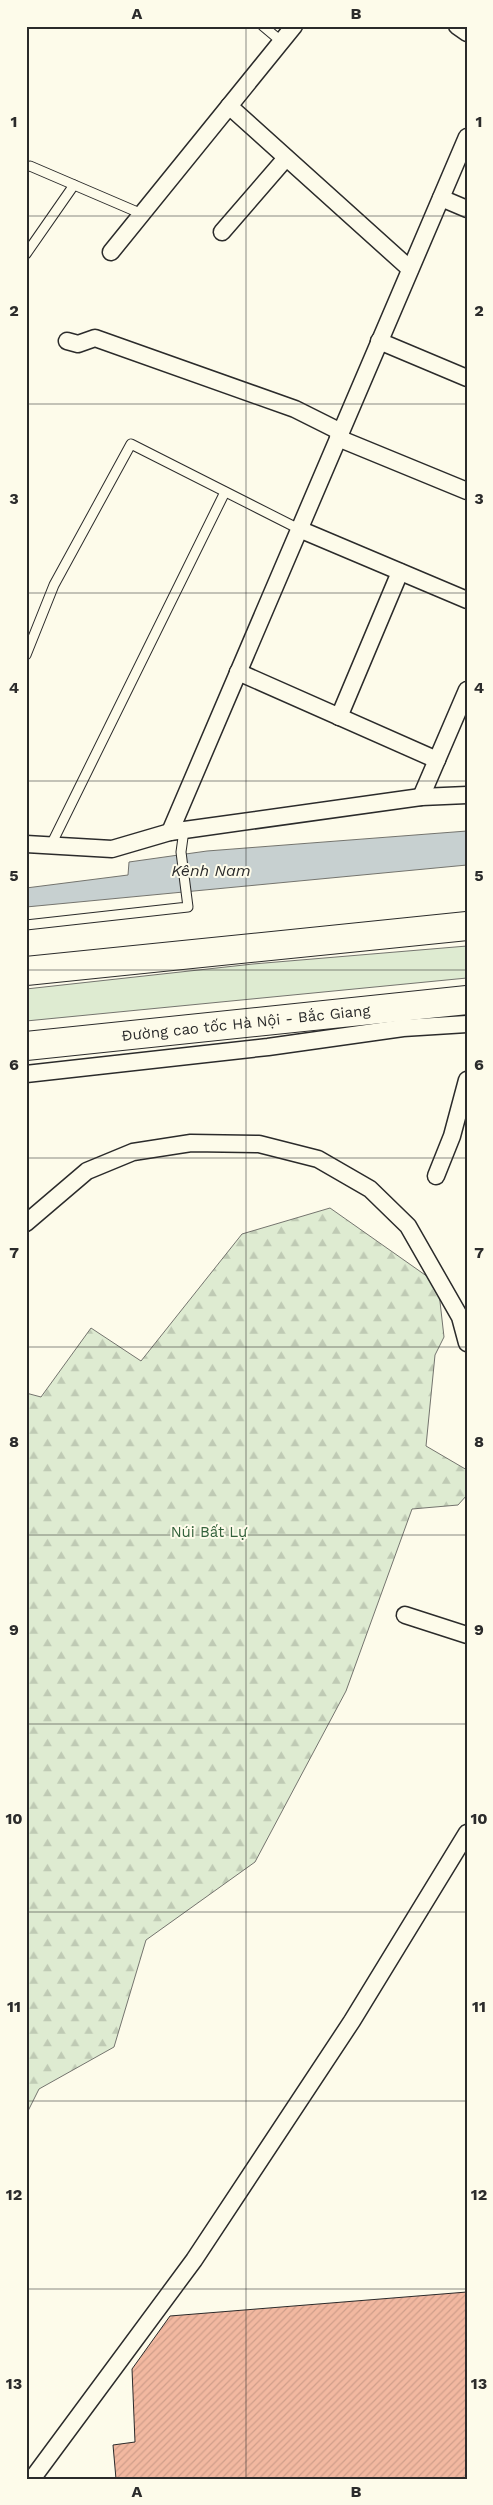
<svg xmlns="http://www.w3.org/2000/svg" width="493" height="2505" font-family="'Work Sans',sans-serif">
<defs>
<pattern id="forest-firs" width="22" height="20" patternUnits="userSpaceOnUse" patternTransform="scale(1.25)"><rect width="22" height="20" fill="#deebd1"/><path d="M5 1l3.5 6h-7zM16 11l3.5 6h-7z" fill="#bfcab4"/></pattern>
<pattern id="building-hatch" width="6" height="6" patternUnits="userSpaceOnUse" patternTransform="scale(1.25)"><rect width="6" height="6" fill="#f2b8a0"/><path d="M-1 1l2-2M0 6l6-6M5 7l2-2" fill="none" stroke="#d09e8a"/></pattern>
</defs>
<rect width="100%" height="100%" fill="#fdfbea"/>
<polygon fill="#deebd1" stroke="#74746e" points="467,946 467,978 26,1021 26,989 253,964"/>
<polygon fill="url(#forest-firs)" stroke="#74746e" points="330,1208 438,1284 444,1337 435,1355 426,1446 467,1470 467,1495 458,1505 412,1509 346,1691 255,1862 146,1940 114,2047 39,2089 26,2115 26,1393 41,1397 91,1328 141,1361 242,1234"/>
<polygon fill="#c7d0d0" stroke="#74746e" points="467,831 467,865 26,907 26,888 128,875 129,862 207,851"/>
<polygon fill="url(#building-hatch)" stroke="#2b2b2b" points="467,2292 467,2479 116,2479 113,2445 135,2442 132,2369 170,2316"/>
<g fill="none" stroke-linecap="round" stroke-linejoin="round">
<defs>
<g id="service">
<polyline points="263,26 282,42"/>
<polyline points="26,167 30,166 142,214"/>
<polyline points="26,254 74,185"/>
<polyline points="26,655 54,585 131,444 299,529"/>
<polyline points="50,847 225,492"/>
<polyline points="26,925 188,907 181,852 184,830"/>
</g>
<g id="minor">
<polyline points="457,26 467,33"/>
<polyline points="229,106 410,269"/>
<polyline points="441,198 467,209"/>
<polyline points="222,232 286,158"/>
<polyline points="111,252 294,26"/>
<polyline points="67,341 78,344 95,338 295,409 341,432"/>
<polyline points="379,341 467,378"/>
<polyline points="338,438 467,491"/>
<polyline points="299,529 467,600"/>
<polyline points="238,672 437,760"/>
<polyline points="339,717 400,572"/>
<polyline points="421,797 467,690"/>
<polyline points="170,832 467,137"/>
<polyline points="26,844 112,849 170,832 421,797 467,795"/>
<polyline points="26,1074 268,1047 403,1028 467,1024"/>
<polyline points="436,1176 452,1136 467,1080"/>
<polyline points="26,1223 87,1171 133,1152 191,1143 259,1144 318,1159 370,1189 408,1226 460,1317 467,1343"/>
<polyline points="405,1615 467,1635"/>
<polyline points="32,2479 194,2260 352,2021 467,1833"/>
</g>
<g id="motorway">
<polyline points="26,971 467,926"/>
<path id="s1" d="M26,1046L467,1000"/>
</g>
</defs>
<use href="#service" stroke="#2b2b2b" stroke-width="11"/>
<use href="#minor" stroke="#2b2b2b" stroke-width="19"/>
<use href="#motorway" stroke="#2b2b2b" stroke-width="30"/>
<use href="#service" stroke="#fdfbea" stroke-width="9"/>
<use href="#minor" stroke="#fdfbea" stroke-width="16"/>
<use href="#motorway" stroke="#fdfbea" stroke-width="28"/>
</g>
<path fill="none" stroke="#2b2b2b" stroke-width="1" stroke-opacity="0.55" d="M246,26V2479M26,216H467M26,404H467M26,593H467M26,781H467M26,970H467M26,1158H467M26,1347H467M26,1535H467M26,1724H467M26,1912H467M26,2101H467M26,2289H467"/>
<g text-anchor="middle" stroke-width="4" stroke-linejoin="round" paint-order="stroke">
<g font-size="15" fill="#2b2b2b" stroke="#fdfbea">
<text dy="5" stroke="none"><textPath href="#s1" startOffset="221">Đường cao tốc Hà Nội - Bắc Giang</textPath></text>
</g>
<g font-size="15" fill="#34623c" stroke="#fdfbea">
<text x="209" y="1537">Núi Bất Lự</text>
</g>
<g font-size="16" font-style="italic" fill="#2b2b2b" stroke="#fdfbea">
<text x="211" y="876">Kênh Nam</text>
</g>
</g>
<rect width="493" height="2505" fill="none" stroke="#fdfbea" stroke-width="55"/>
<rect x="28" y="28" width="438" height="2450" fill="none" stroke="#2b2b2b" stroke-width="2"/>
<g font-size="16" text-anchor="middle" font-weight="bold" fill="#2b2b2b">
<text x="137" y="19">A</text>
<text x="356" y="19">B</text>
<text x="14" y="127">1</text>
<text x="479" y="127">1</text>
<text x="14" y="316">2</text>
<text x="479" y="316">2</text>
<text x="14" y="504">3</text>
<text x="479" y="504">3</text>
<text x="14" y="693">4</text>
<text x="479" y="693">4</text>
<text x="14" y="881">5</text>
<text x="479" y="881">5</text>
<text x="14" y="1070">6</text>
<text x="479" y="1070">6</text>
<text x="14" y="1258">7</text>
<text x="479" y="1258">7</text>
<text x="14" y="1447">8</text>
<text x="479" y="1447">8</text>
<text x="14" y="1635">9</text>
<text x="479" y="1635">9</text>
<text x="14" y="1824">10</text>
<text x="479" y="1824">10</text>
<text x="14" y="2012">11</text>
<text x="479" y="2012">11</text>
<text x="14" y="2200">12</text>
<text x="479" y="2200">12</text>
<text x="14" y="2389">13</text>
<text x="479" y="2389">13</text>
<text x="137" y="2497">A</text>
<text x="356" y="2497">B</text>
</g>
</svg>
